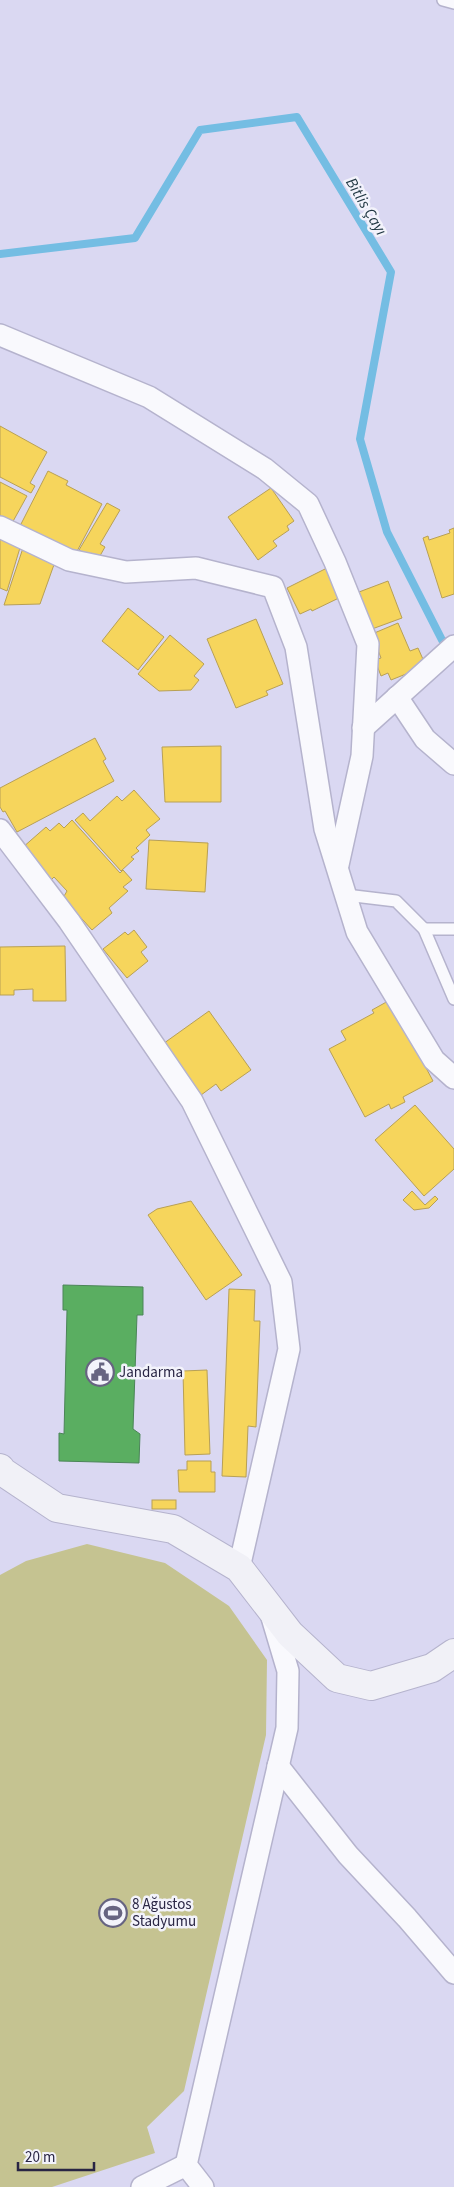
<svg xmlns="http://www.w3.org/2000/svg" width="454" height="2187" font-family="'Source Sans 3',sans-serif">
<rect width="100%" height="100%" fill="#dad8f2"/>
<polygon fill="#c5c391" points="87,1544 165,1563 229,1606 267,1660 266,1735 184,2091 147,2127 155,2153 52,2187 0,2187 0,1575 26,1561"/>
<g fill="#f6d55c" stroke="#b8a055">
<polygon points="0,426 47,452 30,483 35,486 31,493 0,477"/>
<polygon points="48,471 68,481 66,485 102,504 75,555 20,526"/>
<polygon points="0,482 27,496 11,525 0,519"/>
<polygon points="271,488 294,521 287,526 289,530 273,541 277,546 258,560 228,517"/>
<polygon points="107,503 120,510 100,544 105,547 97,561 79,550"/>
<polygon points="454,528 454,594 442,598 423,538 428,536 429,540 450,533 449,530"/>
<polygon points="0,534 22,541 7,591 0,588"/>
<polygon points="23,548 56,559 40,604 4,605"/>
<polygon points="329,567 343,596 312,611 311,609 300,614 287,588"/>
<polygon points="388,581 402,618 372,629 359,592"/>
<polygon points="128,608 164,637 138,670 102,641"/>
<polygon points="256,619 283,684 266,691 268,695 236,708 207,639"/>
<polygon points="398,623 410,651 418,648 426,666 391,680 388,673 381,676 375,660 381,658 372,634"/>
<polygon points="170,635 204,664 194,676 199,680 191,690 159,691 138,674"/>
<polygon points="95,738 106,759 103,761 114,781 17,832 5,811 3,812 0,807 0,788"/>
<polygon points="221,746 221,802 165,802 162,747"/>
<polygon points="134,790 160,819 146,830 150,835 136,848 139,851 131,857 134,859 121,871 75,820 83,813 90,821 117,796 122,801"/>
<polygon points="72,820 120,873 123,870 132,880 123,887 128,891 109,908 112,913 92,930 63,898 67,891 54,877 51,880 22,848 46,827 50,831 59,823 64,828"/>
<polygon points="149,840 208,843 205,892 146,889"/>
<polygon points="134,930 147,947 141,952 148,961 127,978 103,949 125,932 128,935"/>
<polygon points="65,946 66,1001 33,1001 33,989 14,990 14,995 0,995 0,947"/>
<polygon points="390,1000 433,1081 403,1097 405,1102 391,1109 389,1104 365,1117 329,1049 346,1040 341,1031 374,1013 372,1010"/>
<polygon points="209,1011 251,1070 221,1091 216,1084 197,1098 160,1046"/>
<polygon points="415,1105 454,1149 454,1169 424,1196 375,1140"/>
<polygon points="412,1191 425,1205 435,1196 438,1199 429,1208 414,1210 403,1200"/>
<polygon points="191,1201 242,1275 206,1300 148,1215 157,1209"/>
<polygon points="229,1289 255,1290 254,1321 260,1321 256,1427 248,1426 246,1477 222,1476"/>
<polygon points="207,1370 210,1454 185,1455 183,1371"/>
<polygon points="187,1461 211,1461 211,1472 215,1472 215,1492 179,1492 178,1470 187,1470"/>
<rect x="152" y="1500" width="24" height="9"/>
</g>
<polygon fill="#5aae61" stroke="#4b8558" points="63,1285 143,1287 143,1315 137,1315 133,1429 140,1434 139,1463 59,1461 59,1433 64,1434 67,1310 63,1310"/>
<g fill="none" stroke-linecap="round" stroke-linejoin="round">
<polyline stroke="#74bde3" stroke-width="8" points="0,254 135,238 200,130 297,117 391,272 360,439 387,532 442,640 451,647"/>
<defs>
<g id="lane">
<polyline points="443,0 454,3"/>
<polyline points="346,895 396,901 424,929 454,999"/>
<polyline points="424,929 454,929"/>
</g>
<g id="street">
<polyline points="0,335 149,397 265,469 308,504 335,562 368,644 362,756 338,865"/>
<polyline points="0,527 69,560 126,572 196,568 273,587 296,647 325,829 357,932 434,1060 454,1078"/>
<polyline points="397,697 425,739 454,764"/>
<polyline points="363,728 454,646"/>
<polyline points="0,830 69,921 192,1101 281,1282 289,1349 239,1568"/>
<polyline points="278,1766 348,1855 407,1918 454,1973"/>
<polyline points="142,2187 186,2165"/>
<polyline points="203,2187 186,2165 287,1728 288,1671 271,1614"/>
</g>
<polyline id="secondary" points="0,1468 3,1472 57,1508 173,1529 239,1568 290,1634 337,1678 371,1686 432,1668 454,1653"/>
</defs>
<use href="#lane" stroke="#b5b3cd" stroke-width="14"/>
<use href="#street" stroke="#b5b3cd" stroke-width="24"/>
<use href="#secondary" stroke="#b5b3cd" stroke-width="30"/>
<use href="#lane" stroke="#f9f9fd" stroke-width="11"/>
<use href="#street" stroke="#f9f9fd" stroke-width="21"/>
<use href="#secondary" stroke="#f1f1f7" stroke-width="28"/>
</g>
<defs>
<symbol id="civic-ring" viewBox="-11 -11 22 22"><circle r="9.5" fill="#f3f3fb" stroke="#676481" stroke-width="1.5"/><path d="M-.6-6.5H3V-4.5H.6V-3L4-1V1h2V6H-6V1h2V-1L-.6-3ZM-1.2 2.5V6h2.4V2.5Z" fill="#676481"/></symbol>
<symbol id="stadium-ring" viewBox="-11 -11 22 22"><circle r="9.5" fill="#f3f3fb" stroke="#676481" stroke-width="1.5"/><path d="M0-5a6.5 5 0 1 0 0 10a6.5 5 0 1 0 0-10ZM-3.5-1.8h7v3.6h-7Z" fill="#676481"/></symbol>
</defs>
<g fill-rule="evenodd">
<use href="#civic-ring" x="84" y="1356" width="32" height="32"/>
<use href="#stadium-ring" x="97" y="1897" width="32" height="32"/>
</g>
<g text-anchor="middle" stroke-width="5" stroke-linejoin="round" paint-order="stroke">
<g font-size="15" fill="#292544" stroke="#f3f3fb" text-anchor="start">
<text x="119" y="1377">Jandarma</text>
<text x="132" y="1909">8 Ağustos<tspan x="132" dy="17">Stadyumu</tspan></text>
</g>
<g font-size="16" font-style="italic" fill="#213843" stroke="#f3f3fb">
<text transform="translate(367 206) rotate(59)" y="6">Bitlis Çayı</text>
</g>
</g>
<path d="M18 2162v8h76v-8" fill="none" stroke="#292544" stroke-width="2.5"/>
<text x="25" y="2162" font-size="15" fill="#292544" stroke="#f3f3fb" stroke-width="4" paint-order="stroke">20 m</text>
</svg>
